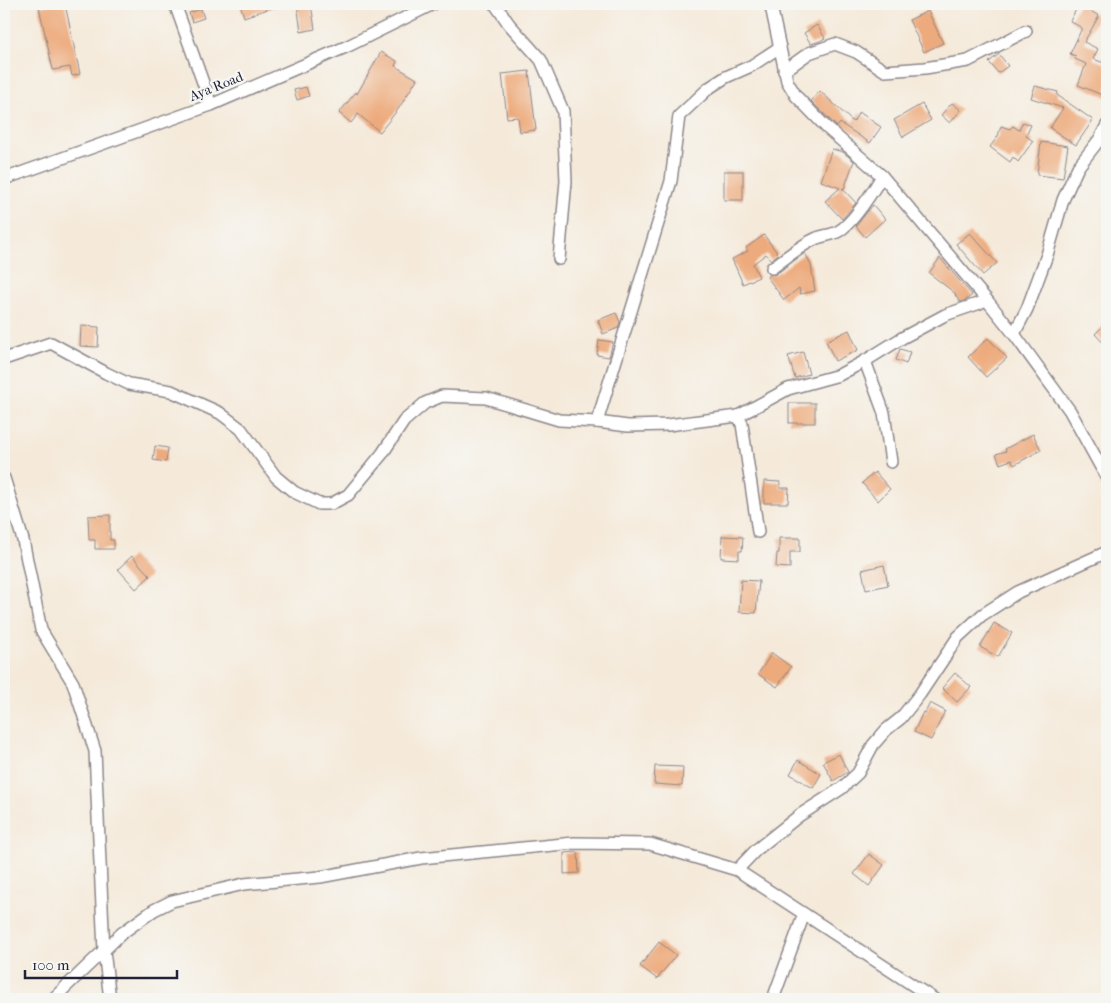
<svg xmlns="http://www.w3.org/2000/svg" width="1111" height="1003" font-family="'IM FELL French Canon',serif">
<rect width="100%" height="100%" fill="#f6f6f2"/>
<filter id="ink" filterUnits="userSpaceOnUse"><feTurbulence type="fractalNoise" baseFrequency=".02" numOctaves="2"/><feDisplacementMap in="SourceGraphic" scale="10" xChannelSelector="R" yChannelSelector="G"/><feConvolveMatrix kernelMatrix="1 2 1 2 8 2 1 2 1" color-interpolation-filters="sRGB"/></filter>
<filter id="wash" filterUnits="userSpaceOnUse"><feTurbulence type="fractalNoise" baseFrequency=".0096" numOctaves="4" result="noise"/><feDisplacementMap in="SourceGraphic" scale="20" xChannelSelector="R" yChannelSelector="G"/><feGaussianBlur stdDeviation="1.12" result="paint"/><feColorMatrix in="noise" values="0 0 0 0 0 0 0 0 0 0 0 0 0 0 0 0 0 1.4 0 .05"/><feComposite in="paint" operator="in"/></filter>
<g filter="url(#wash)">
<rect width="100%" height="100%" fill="#f5eada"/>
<g id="blocks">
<g fill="#edaa7c">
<polygon points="53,4 65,4 80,74 72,76 70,67 53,70 39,7"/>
<polygon points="240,4 280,4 280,5 244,17"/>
<polygon points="297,4 311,4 315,29 301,32"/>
<polygon points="1079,4 1099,16 1084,42 1098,49 1093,59 1107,64 1107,97 1078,85 1086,64 1075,59 1076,56 1070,54 1082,28 1070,21"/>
<polygon points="201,9 204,18 192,22 189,13"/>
<polygon points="928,11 943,43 924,52 909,20"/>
<polygon points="817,25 825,38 820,41 811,44 804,33"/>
<polygon points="381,52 397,61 395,66 417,79 399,108 380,132 358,114 351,123 339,113 356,92 357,94"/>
<polygon points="999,54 1008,66 998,73 989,62"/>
<polygon points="529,71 536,130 520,132 518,117 507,118 502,74"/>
<polygon points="1035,86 1058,92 1057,95 1093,120 1076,145 1050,128 1063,108 1031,98"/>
<polygon points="306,87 309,96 297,100 294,90"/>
<polygon points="820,91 853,122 859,112 881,127 870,143 840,123 837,127 811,101"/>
<polygon points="952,103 961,110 950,123 941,115"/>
<polygon points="922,104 931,120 903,137 894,120"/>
<polygon points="1023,122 1031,125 1026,136 1033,141 1018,162 1013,157 1010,162 990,147 998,136 1001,126 1010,129 1013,126 1019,130"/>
<polygon points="1041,142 1068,146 1063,178 1037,175"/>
<polygon points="832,149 843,152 854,161 844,189 842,188 856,203 842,219 825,201 840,188 821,181"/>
<rect x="724" y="171" width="19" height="29"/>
<polygon points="873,205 885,219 865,237 856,226"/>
<polygon points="970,233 997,263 983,275 956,244"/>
<polygon points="764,235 778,254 771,260 766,254 753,264 759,277 743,284 732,259 748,251 746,248"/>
<polygon points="805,253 811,265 815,291 800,294 799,288 784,300 767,277 770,275 776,274"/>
<polygon points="940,258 972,295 966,300 960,302 955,295 956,294 929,273"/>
<polygon points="616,313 620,322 618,328 603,334 598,320"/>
<polygon points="1107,322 1107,347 1095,334"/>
<polygon points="81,326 99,327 98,347 80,346"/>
<polygon points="849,330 858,350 835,361 826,341"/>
<polygon points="988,338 1007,358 986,377 968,357"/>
<polygon points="599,340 613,342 609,357 597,355"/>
<polygon points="900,349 910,352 906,364 896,360"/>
<polygon points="803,352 809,374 795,378 788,356"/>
<rect x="789" y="403" width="26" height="20"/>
<polygon points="1033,434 1041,450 1014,465 1011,460 1000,464 996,454 1006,451 1005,449"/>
<polygon points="155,446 168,448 166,462 153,460"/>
<polygon points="875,472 890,489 878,501 862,483"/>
<polygon points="764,481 780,482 780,488 789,488 788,503 764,503"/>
<polygon points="110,515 110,540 114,540 114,549 95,549 95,540 89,540 88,516"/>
<polygon points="722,536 743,537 742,551 739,551 739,559 721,558"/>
<polygon points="779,538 800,538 800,552 790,552 790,568 776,567 777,553 779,553"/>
<polygon points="132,556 150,576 136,589 118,569"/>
<polygon points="884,565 888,585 866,590 862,570"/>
<polygon points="741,580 759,581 756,613 739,612"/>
<polygon points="994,623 1012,633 998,657 980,647"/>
<polygon points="772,653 791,667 777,687 758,674"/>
<polygon points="955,673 971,687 957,702 942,688"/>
<polygon points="930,703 945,711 931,740 914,732 923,712 925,713"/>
<polygon points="839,754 848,772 833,781 823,762"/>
<polygon points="798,760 821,774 813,788 790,774"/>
<polygon points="655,766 683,767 682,786 654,784"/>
<polygon points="578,852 579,873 564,874 564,853"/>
<polygon points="869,854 884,865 869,886 854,874"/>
<polygon points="659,942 676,955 657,979 640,966"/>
</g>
</g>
</g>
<g filter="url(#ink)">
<use href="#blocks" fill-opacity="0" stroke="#8c868a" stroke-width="1"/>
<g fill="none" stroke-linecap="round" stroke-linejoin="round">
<defs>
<g id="minor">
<polyline points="175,4 211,105"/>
<polyline points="495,4 509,24 541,60 563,111 566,181 559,259"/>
<polyline points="770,4 772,11 787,81 796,96 827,128 882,176 986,299 1014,334 1070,411 1107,478"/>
<polyline points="784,71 809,53 835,44 856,52 885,71 925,68 968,61 1026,31"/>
<polyline points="4,179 211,105 348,46 433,4"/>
<path d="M772,268C787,257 801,245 817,238C825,235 833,235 839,231C854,222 873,191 882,176"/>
<polyline points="1014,334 1027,309 1047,255 1063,200 1078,167 1099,140 1107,125"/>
<polyline points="4,359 51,343 106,373 129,384 171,391 220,413 241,429 276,477 294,492 319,504 331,504 348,495 382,454 404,421 425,403 442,396 486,398 559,420 597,422 628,426 668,425 738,416 788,389 839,375 865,361 902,338 945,315 980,303 986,299"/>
<polyline points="865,361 884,413 891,462"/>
<polyline points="738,416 742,424 758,532"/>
<polyline points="597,422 671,181 679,116 709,88 726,77 751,66 780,47"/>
<polyline points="4,478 23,540 41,630 73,683 95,751 104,951 110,999"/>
<polyline points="737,870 756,850 800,815 842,788 858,773 873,745 886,730 901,718 920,694 958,637 982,615 1018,592 1107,552"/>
<polyline points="53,999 122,933 154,910 172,901 244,884 320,877 421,858 574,843 650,844 737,870 934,999"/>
<polyline points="773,999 804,914"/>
</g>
</defs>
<use href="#minor" stroke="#8c868a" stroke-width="14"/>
<use href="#minor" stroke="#fff" stroke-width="11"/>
</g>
</g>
<g text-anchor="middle" stroke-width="5" stroke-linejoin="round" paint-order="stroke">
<g font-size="14" fill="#22223b" stroke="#f6f6f2">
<text transform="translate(216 86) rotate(-22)" y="5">Aya Road</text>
</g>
</g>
<rect width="1111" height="1003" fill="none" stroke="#f6f6f2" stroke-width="20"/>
<path d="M25 970v8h152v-8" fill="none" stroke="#22223b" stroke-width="2.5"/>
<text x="32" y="970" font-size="15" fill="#22223b" stroke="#f6f6f2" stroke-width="4" paint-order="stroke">100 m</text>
</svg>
